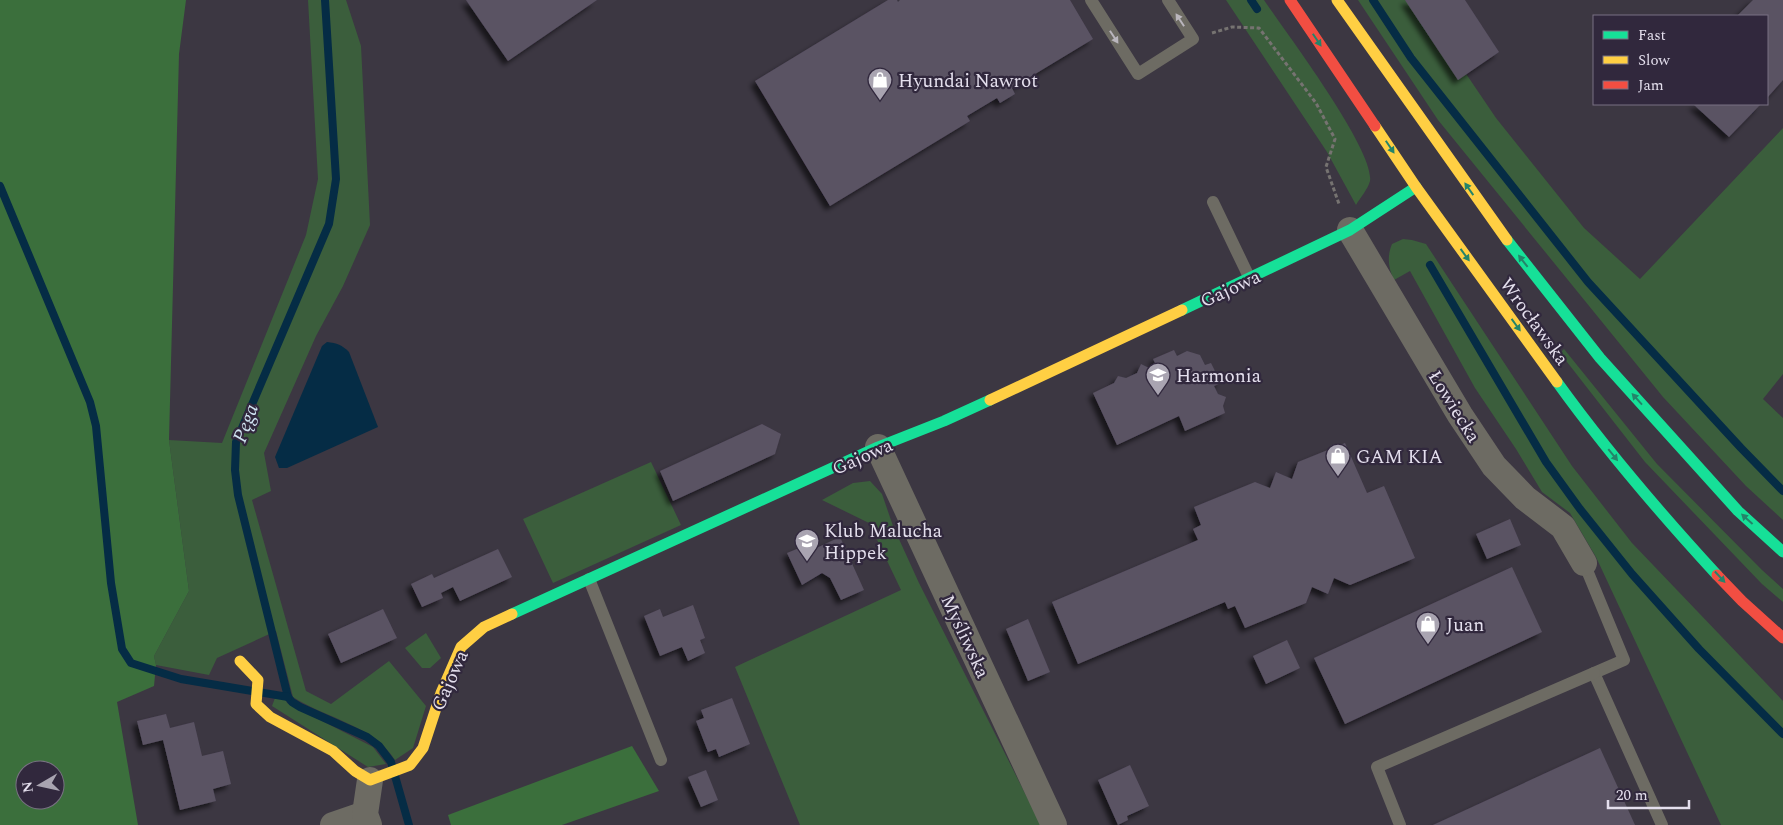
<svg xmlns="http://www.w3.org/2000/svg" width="1783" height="825" font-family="Spectral,serif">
<defs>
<filter id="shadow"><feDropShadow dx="-4.5" dy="4.5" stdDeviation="2.5" flood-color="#0009"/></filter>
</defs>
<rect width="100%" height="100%" fill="#3c3742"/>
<g fill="#3b5e3c">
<path d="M308,0H346L361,46L370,225L343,286L316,336L264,453L271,491L252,500L306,691L331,704L389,661L426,706L413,748L395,760C373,725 327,719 293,697L276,631L217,658L209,675L156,665L154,656L189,591L169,440L222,443L306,235L318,179Z"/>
<path d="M1226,0H1264C1285,31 1375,150 1370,181C1368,189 1360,198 1356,205L1327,152Z"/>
<polygon points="1358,0 1416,0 1496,118 1584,228 1640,279 1783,128 1783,374 1763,399 1783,418 1783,520 1746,486 1663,397 1438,120"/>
<path d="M1403,239L1412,240L1426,244L1572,466L1632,543L1783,701V825H1721L1596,557L1570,513L1542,492L1516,449L1475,388L1410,271L1394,280C1388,268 1387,256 1392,244Z"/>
<polygon points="1564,349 1657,464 1762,570 1783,589 1783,602 1762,584 1645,462 1560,353"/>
<polygon points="651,462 681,525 553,583 523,519"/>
<polygon points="870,481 882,494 893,526 919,583 1041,825 800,825 735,667 901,590 869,523 822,500 853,483"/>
<polygon points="426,633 441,658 430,668 422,668 405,648"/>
<polygon points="275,698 286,700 287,703 373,747 386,764 368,767 272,706"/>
</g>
<g fill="#3b6f3c" fill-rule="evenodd">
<path d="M0,0H186L179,54L169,440L189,591L154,656L156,665L154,686L117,702L138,825H0ZM25,770H55V800H25Z"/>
<polygon points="632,746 659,791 562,825 451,825 448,815"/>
</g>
<path fill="#052c45" d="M327,342C337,343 342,345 349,352L378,427L287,468H279L275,457L322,346Z"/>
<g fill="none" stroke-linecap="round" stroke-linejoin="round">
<g stroke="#052c45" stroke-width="8">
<polyline points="325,0 336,179 329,224 236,442 235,470 238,495 288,697 292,702 300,707 367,737 379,746 391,762 409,825"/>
<polyline points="1251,0 1257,9"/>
<polyline points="1373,0 1411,58 1588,282 1741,448 1783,491"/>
<polyline points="0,186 90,402 96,426 111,583 122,649 131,663 181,679 288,697"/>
<polyline points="1430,265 1546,462 1580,509 1632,574 1699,649 1783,734"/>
</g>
</g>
<g fill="#5a5264" filter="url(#shadow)">
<polygon points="466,0 597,0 508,61"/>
<polygon points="888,0 897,0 898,2 900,0 1070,0 1093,39 1012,88 1015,94 1000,103 997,98 967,116 970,121 830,206 755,81"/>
<polygon points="1405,0 1465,0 1499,52 1458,80"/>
<polygon points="1753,0 1783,0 1783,80 1767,98 1767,16 1737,16"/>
<polygon points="1693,104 1761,104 1729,137"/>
<polygon points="1174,350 1177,356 1187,351 1200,355 1205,365 1211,363 1221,383 1214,386 1218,394 1226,397 1223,406 1225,413 1185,431 1179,416 1117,445 1093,393 1114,383 1118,376 1126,378 1137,373 1141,364 1149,368 1156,365 1153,359"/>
<polygon points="762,424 781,434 775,454 673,501 660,471"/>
<polygon points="1345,443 1367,493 1384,486 1415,558 1350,585 1334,578 1328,594 1312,587 1306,603 1245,628 1235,606 1228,609 1225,602 1078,664 1052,602 1198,540 1193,529 1201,525 1194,507 1255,482 1270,488 1276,472 1292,479 1298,462"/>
<polygon points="1510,519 1521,545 1487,559 1476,534"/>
<polygon points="840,537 864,590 841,600 830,578 822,573 802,585 787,553 809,544 812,550"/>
<polygon points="498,549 512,577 460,601 453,587 441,593 443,598 422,607 411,584 432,574 434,578"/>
<polygon points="1512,567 1542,632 1345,724 1314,658"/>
<polygon points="693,605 705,638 700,640 705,653 688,661 682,647 660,656 644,616 660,609 663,617"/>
<polygon points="383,609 397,638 341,663 328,634"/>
<polygon points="1028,619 1050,672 1028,681 1006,629"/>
<polygon points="1287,640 1300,668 1266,684 1253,656"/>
<polygon points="732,698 750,744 719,757 716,749 708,752 696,721 704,718 701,710"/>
<polygon points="166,714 170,728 194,722 202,756 223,751 231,784 213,789 216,801 180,810 163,740 143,745 137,721"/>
<polygon points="1600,748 1635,825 1433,825"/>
<polygon points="1130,765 1149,806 1127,816 1128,820 1118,825 1098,780"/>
<polygon points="706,770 718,800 701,807 688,777"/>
</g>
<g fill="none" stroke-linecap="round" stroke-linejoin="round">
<polyline stroke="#767371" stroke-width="3" stroke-dasharray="4 2.5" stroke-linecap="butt" points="1212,33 1232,27 1259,28 1316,103 1335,139 1326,167 1339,204"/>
<g stroke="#6d6b63" stroke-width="12">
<polyline points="1091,0 1138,74 1193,39 1168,0"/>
<polyline points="1213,202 1250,279"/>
<polyline points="1584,563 1624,660 1594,673 1662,825"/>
<polyline points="589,579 661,760"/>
<polyline points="1400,825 1377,767 1594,673"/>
</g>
<g stroke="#6d6b63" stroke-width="26">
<polyline points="1350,230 1460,415 1494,466 1525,498 1563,527 1584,563"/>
<polyline points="878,447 1054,825"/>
<polyline points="333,825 365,814"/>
<polyline points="369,825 365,814 370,780"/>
</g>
<g stroke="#16e098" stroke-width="11">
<polyline points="1507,240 1600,358 1738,511 1783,552"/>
<polyline points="1182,310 1350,230 1416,187"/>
<path d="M1557,382C1606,450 1660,513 1717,575"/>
<polyline points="512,614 878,447 944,421 990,400"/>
</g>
<g stroke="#ffcf43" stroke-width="11">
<polyline points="1337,0 1507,240"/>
<polyline points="1375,126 1416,187 1557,382"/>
<polyline points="990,400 1182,310"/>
<polyline points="240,661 258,680 256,704 270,717 333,751 355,771 370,780 410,765 423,748 441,693 461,647 484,627 512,614"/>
</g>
<g stroke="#f24e42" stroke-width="11">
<polyline points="1290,0 1375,126"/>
<polyline points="1717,575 1742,601 1783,638"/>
</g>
</g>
<defs><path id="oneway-solid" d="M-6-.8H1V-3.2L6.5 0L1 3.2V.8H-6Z" transform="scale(1.25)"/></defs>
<g fill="#bab6bd">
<use href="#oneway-solid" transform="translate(1180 20) rotate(-123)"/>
<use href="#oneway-solid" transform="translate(1114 37) rotate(57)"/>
</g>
<g fill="#24846a">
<use href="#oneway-solid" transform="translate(1317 40) rotate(56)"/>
<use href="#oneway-solid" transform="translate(1390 147) rotate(56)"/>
<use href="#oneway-solid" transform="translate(1469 189) rotate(-125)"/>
<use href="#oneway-solid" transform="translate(1465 255) rotate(54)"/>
<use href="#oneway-solid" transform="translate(1523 261) rotate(-128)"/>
<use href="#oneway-solid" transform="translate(1516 325) rotate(54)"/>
<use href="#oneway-solid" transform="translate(1637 399) rotate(-132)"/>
<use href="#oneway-solid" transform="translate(1613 455) rotate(51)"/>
<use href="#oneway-solid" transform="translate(1747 519) rotate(-138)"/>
<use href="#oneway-solid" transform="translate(1720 577) rotate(47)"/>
</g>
<defs>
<symbol id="shop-pin" viewBox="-11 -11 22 30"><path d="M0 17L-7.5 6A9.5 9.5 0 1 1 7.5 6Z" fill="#a9a4b1" stroke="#31283d"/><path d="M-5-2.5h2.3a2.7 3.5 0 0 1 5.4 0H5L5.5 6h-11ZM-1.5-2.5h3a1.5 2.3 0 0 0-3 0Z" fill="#fff"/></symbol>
<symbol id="school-pin" viewBox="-11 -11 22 30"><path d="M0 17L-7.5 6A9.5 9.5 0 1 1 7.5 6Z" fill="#a9a4b1" stroke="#31283d"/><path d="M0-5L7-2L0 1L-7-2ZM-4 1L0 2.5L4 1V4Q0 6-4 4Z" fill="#fff"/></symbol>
</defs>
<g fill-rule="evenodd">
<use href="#shop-pin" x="866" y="66" width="28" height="38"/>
<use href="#school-pin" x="1144" y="361" width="28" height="38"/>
<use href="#shop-pin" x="1324" y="442" width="28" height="38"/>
<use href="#school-pin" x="793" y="527" width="28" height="38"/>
<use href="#shop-pin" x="1414" y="610" width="28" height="38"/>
</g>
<g text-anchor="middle" stroke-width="4.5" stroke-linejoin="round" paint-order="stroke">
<g font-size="19" fill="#e4dfed" stroke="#31283d" text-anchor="start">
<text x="898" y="87">Hyundai Nawrot</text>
<text x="1176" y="382">Harmonia</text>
<text x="1356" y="463">GAM KIA</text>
<text x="824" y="537">Klub Malucha<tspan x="824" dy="22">Hippek</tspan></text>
<text x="1446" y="631">Juan</text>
</g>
<g font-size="19" fill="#e4dfed" stroke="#31283d">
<text transform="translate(1230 288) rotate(-25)" y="7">Gajowa</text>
<text transform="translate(1535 321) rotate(54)" y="7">Wrocławska</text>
<text transform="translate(1455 406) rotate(58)" y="7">Łowiecka</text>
<text transform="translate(862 456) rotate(-24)" y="7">Gajowa</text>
<text transform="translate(966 636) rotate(65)" y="7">Myśliwska</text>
<text transform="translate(449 680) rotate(-66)" y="7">Gajowa</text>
</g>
<g font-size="20" font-style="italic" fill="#d0e4f2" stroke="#31283d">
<text transform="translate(245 423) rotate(-70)" y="7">Pęga</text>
</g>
</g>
<rect x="1593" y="15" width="175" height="90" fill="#31283d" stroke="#797183"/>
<rect x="1603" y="31" width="25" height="8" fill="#16e098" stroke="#797183"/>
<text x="1638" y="40" font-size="15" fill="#e4dfed">Fast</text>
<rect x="1603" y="56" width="25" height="8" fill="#ffcf43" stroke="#797183"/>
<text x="1638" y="65" font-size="15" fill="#e4dfed">Slow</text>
<rect x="1603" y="81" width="25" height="8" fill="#f24e42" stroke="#797183"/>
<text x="1638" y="90" font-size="15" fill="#e4dfed">Jam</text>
<g transform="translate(40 785) rotate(261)"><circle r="24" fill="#31283d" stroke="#797183"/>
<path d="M0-4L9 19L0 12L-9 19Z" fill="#a9a4b1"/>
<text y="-8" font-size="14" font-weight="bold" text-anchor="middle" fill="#e4dfed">N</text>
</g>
<path d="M1608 800v8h81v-8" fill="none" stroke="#e4dfed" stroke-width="2.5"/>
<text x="1616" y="800" font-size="15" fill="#e4dfed" stroke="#31283d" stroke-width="4" paint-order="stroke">20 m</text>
</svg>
